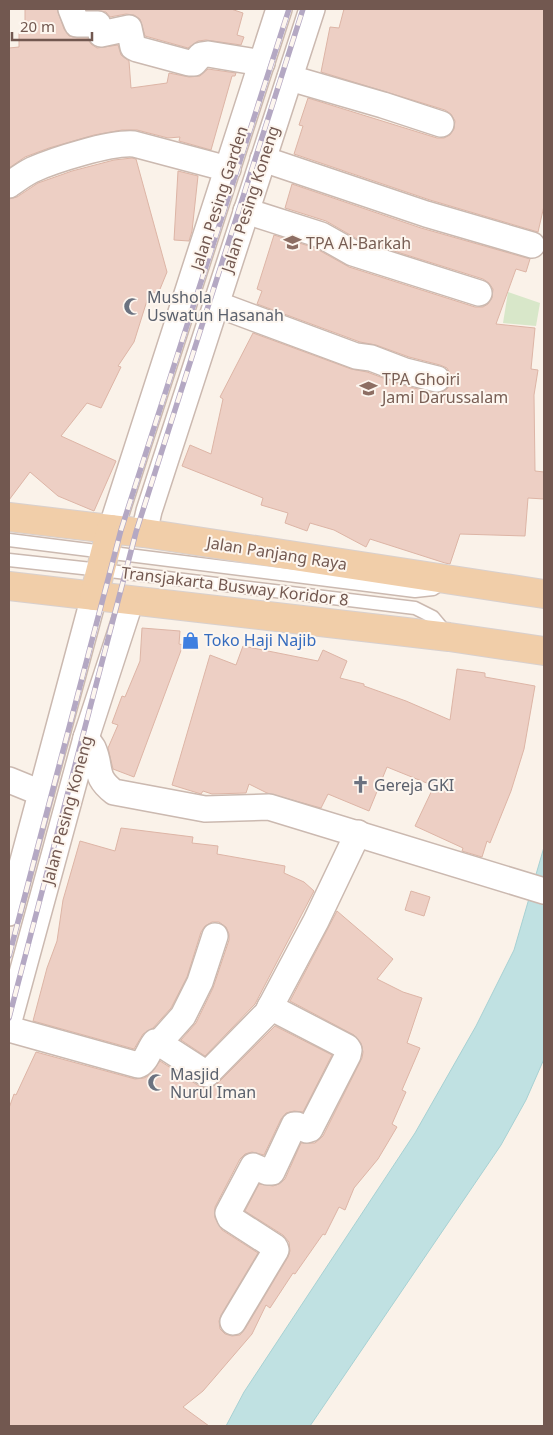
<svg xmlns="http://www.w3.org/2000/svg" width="553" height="1435" font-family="'Noto Sans',sans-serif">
<rect width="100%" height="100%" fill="#faf2e9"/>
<polygon fill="#d8e7c9" points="508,292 540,303 536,326 503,323"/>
<polygon fill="#c0e1e2" stroke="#a7d1d3" points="544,847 544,1059 526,1100 501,1145 310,1426 226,1426 244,1392 415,1133 476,1026 514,950"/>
<g fill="#edcfc4" stroke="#ddb5a6">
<polygon points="25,9 57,9 64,29 69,36 77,38 87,38 91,44 97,48 118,45 121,55 129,61 131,88 167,83 169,73 189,77 200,76 208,69 236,73 235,76 232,76 211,150 179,141 180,137 168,138 137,130 122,130 94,135 49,148 25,157 9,168 9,48 19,47 19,32 25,32"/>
<polygon points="86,9 231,9 243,13 237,35 244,37 241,45 206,40 198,41 188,48 145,36 140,19 134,15 126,14 110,17 106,12"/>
<polygon points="344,9 544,9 544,206 538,232 430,200 294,154 303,126 299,125 308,98 437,138 444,138 450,135 454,129 455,121 451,114 445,110 321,72 330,27 339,28"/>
<polygon points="132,158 136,159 167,272 158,294 150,291 134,342 118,366 121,367 101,408 87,403 61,436 116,461 94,511 58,496 30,472 9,500 9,199 17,197 38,183 72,171 114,160"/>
<polygon points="178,171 198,176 192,231 189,241 174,240"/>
<polygon points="292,184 421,228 530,259 526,272 516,269 496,324 535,328 531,369 538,370 534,395 535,471 544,472 544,499 528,498 525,536 460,534 450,564 445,563 370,539 366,547 334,530 310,523 307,531 285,523 288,513 261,505 263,498 182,466 190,445 211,454 223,399 220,397 253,333 351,369 367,372 402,385 434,393 440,393 447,389 451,383 451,375 447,368 440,365 409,357 376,345 360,342 257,304 262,291 257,289 274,235 315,248 349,267 475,307 483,307 488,304 492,298 493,289 489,283 483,279 359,240 326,221 285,208"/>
<polygon points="142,628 180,631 179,644 183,645 134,777 113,769 108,748 118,725 112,723 122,696 125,697 140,661"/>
<polygon points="243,646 318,661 323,650 347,661 340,678 364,684 364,686 406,701 450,720 457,669 485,673 485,677 535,686 524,749 511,791 490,843 487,841 482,857 462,851 463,848 415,826 434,786 387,767 369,811 328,794 321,808 267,793 249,784 246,793 212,794 203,791 201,794 172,785 210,655 236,665"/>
<polygon points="121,828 193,837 192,843 218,846 217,854 285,866 284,873 304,882 314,891 255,1004 205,1056 181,1040 196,1023 213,988 229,940 229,934 226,927 219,922 212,922 205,926 201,932 187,977 171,1008 153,1028 143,1034 134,1049 33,1021 47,968 57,941 63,900 80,841 115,851"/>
<polygon points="411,891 430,897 424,916 405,910"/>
<polygon points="337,911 393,959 377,979 403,992 422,998 407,1043 420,1048 402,1090 406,1092 392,1124 397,1127 378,1159 354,1188 345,1210 339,1207 325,1235 323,1234 295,1274 293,1273 270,1308 266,1305 252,1334 203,1391 183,1407 209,1426 9,1426 9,1108 14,1094 16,1095 36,1052 135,1079 144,1078 150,1075 160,1061 199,1086 206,1088 212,1087 217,1084 275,1026 332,1055 303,1112 294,1111 286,1113 281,1119 264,1155 252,1152 245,1154 240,1159 215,1207 215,1218 222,1230 258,1253 221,1315 219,1321 220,1329 225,1334 232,1336 240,1335 245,1329 288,1257 290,1251 289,1242 283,1235 245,1211 259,1184 273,1186 279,1184 285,1179 301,1143 315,1143 323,1136 362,1058 363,1052 361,1043 354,1035 290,1001"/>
</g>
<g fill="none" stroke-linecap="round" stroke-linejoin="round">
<defs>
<g id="lane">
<polyline points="9,540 415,591 433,589 439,585"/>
<polyline points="9,560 110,571 415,608 433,617 448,635"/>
</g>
<g id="street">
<polyline points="71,9 77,24 98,24 101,34 129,28 133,47 137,49 189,63 194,63 201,55 208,54 262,63"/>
<polyline points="290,78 383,105 441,124"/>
<polyline points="263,159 426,214 532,245"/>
<path d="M9,185C16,180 24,174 32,170C54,160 111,142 134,144L228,169"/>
<polyline points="246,211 321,235 353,253 479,293"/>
<polyline points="216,304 356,356 371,358 405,371 437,379"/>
<polyline points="111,529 279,9"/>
<polyline points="144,533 149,511 312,9"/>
<path d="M86,738C88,741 91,745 93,748C102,768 93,776 114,792L205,809L269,807L544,891"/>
<polyline points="9,780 41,793"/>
<polyline points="9,913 94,596"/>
<polyline points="9,1021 86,738 131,600"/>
<path d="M9,1029L138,1065C146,1063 149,1049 155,1042L159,1043L207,1074L267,1013L316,921L358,833"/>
<polyline points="159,1043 183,1016 200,982 215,936"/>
<polyline points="233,1322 276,1250 275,1247 230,1218 228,1213 253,1166 267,1172 272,1172 294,1125 297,1125 307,1130 310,1129 348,1055 349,1050 347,1047 270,1007"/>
</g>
<g id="primary">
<polyline points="9,517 144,533 544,594"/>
<polyline points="9,586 449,637 544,651"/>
<polyline points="94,596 111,529"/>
</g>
</defs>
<use href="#lane" stroke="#cbb9b0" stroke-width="15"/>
<use href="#street" stroke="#cbb9b0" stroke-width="28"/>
<use href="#primary" stroke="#d8d0ce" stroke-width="30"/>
<use href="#lane" stroke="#fff" stroke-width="12"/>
<use href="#street" stroke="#fff" stroke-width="25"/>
<use href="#primary" stroke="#f1cea9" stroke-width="28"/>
<defs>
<g id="rail">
<polyline points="9,956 121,530 289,9"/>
<polyline points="9,1018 136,532 303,9"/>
</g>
</defs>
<use href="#rail" stroke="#b4a8c3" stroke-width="5.5"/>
<use href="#rail" stroke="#fdf6ef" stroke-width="4" stroke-dasharray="11" stroke-linecap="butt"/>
</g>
<defs>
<symbol id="school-bare" viewBox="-9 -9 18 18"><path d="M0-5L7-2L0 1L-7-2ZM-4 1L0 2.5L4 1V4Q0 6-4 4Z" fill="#8d6e63" stroke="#fdf6ef" stroke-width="2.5" paint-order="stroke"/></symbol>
<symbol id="mosque-bare" viewBox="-9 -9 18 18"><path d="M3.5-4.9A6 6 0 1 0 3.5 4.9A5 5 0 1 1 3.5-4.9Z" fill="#6b7280" stroke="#fdf6ef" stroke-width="2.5" paint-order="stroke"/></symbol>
<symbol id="shop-bare" viewBox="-9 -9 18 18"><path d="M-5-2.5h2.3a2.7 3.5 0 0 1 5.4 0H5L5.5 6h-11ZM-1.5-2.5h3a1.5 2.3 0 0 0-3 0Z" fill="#3f7fe0" stroke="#fdf6ef" stroke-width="2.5" paint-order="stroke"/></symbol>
<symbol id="church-bare" viewBox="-9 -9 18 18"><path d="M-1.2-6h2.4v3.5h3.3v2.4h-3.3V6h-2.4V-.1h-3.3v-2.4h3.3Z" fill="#6b7280" stroke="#fdf6ef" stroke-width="2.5" paint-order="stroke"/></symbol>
</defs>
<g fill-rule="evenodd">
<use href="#school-bare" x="280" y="230" width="25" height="25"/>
<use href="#mosque-bare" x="120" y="294" width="25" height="25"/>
<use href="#school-bare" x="356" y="376" width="25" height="25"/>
<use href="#shop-bare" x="178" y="628" width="25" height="25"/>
<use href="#church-bare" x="348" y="772" width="25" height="25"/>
<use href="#mosque-bare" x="144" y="1070" width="25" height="25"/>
</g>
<g text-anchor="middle" stroke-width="4" stroke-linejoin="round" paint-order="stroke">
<g font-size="16" fill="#725850" stroke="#fdf6ef">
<text transform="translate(219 198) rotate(-72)" y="6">Jalan Pesing Garden</text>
<text transform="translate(250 199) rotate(-72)" y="6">Jalan Pesing Koneng</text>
<text transform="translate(277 553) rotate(9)" y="6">Jalan Panjang Raya</text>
<text transform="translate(235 586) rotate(7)" y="6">Transjakarta Busway Koridor 8</text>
<text transform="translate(67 810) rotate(-75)" y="6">Jalan Pesing Koneng</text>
</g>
<g font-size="16" fill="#785e54" stroke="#fdf6ef" text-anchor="start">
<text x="306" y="249">TPA Al-Barkah</text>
<text x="382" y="385">TPA Ghoiri<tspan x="382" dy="18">Jami Darussalam</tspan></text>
</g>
<g font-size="16" fill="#5b616d" stroke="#fdf6ef" text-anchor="start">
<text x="147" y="303">Mushola<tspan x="147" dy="18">Uswatun Hasanah</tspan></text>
<text x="374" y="791">Gereja GKI</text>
<text x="170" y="1080">Masjid<tspan x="170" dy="18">Nurul Iman</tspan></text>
</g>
<g font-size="16" fill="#366cbe" stroke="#fdf6ef" text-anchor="start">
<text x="204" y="646">Toko Haji Najib</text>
</g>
</g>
<rect width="553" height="1435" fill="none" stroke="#725850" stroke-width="20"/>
<path d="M12 32v8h80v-8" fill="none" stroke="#725850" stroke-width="2.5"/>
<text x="20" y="32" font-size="15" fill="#725850" stroke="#fdf6ef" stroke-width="4" paint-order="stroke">20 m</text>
</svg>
